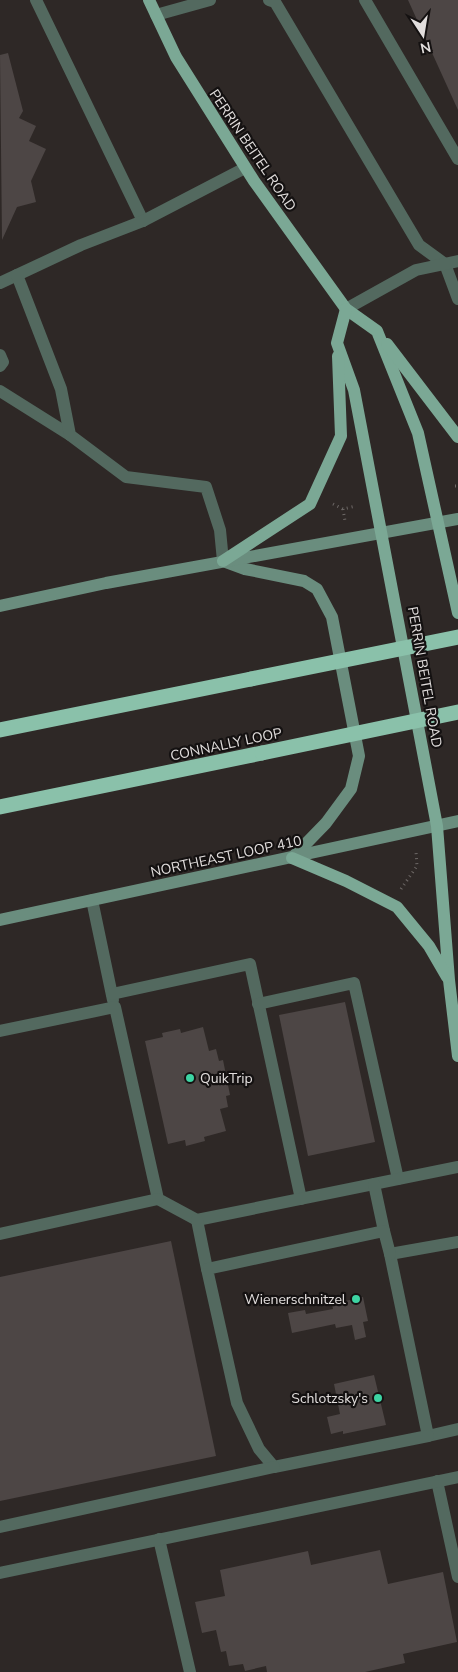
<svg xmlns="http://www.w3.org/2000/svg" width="458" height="1672" font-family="'Nunito Sans',sans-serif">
<rect width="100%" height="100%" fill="#2e2826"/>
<g fill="#4d4645">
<polygon points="408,0 458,0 458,110"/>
<polygon points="8,53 23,111 19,118 36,126 29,141 46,149 31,181 36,202 17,207 2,240 0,55"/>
<polygon points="345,1002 375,1142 308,1156 279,1015"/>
<polygon points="203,1027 209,1051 216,1049 219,1061 223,1060 230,1095 226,1096 228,1107 220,1109 226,1131 204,1137 205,1141 186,1146 185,1140 168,1144 145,1041 163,1037 162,1033 180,1029 181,1033"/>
<polygon points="171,1241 216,1456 0,1501 0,1277"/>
<polygon points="363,1297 368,1321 363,1322 366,1337 355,1340 352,1325 336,1328 335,1324 292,1333 288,1313 305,1310 306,1314 333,1309 332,1304"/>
<polygon points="374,1375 386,1425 343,1434 343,1431 331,1434 327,1417 340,1414 334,1384"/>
<polygon points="380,1550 388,1584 443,1572 457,1642 403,1654 405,1663 365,1672 267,1672 266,1666 245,1671 243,1664 229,1666 226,1651 221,1652 216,1630 202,1633 195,1602 225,1596 220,1570 308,1551 311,1565"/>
</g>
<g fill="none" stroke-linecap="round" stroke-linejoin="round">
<g stroke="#6e6967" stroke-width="3" stroke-dasharray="1 4" stroke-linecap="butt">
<polyline points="455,486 458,486"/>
<polyline points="333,504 343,509 356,506"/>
<polyline points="343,509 345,521"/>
<polyline points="401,889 417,866 416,852"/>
</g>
<g stroke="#53695f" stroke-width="12">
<polyline points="36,0 143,221"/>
<polyline points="269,0 275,2 419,245 445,264 458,299"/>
<polyline points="365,0 458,159"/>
<polyline points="156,15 210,0"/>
<polyline points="0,283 17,275"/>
<polyline points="346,309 416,270 458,261"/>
<polyline points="0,355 3,362 0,366"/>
<polyline points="0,391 70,435"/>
<polyline points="223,561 220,530 206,487 126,477 70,435 61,389 17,275 81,245 143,221 245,168"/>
<polyline points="92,900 113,1000"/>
<polyline points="112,994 250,964 301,1199"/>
<polyline points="258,1004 354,983 398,1179"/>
<polyline points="0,1031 115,1007 158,1199 197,1220 458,1167"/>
<polyline points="374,1184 384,1231"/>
<polyline points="197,1220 207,1269"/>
<polyline points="0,1234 158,1199"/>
<polyline points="458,1242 390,1254 428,1436 458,1429"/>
<polyline points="390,1254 384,1231 207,1269 237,1403 259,1449 274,1467 428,1436"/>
<polyline points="437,1481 458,1577"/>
<polyline points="0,1527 274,1467"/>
<polyline points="159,1539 190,1672"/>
<polyline points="0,1573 458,1477"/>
</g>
<g stroke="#6a8d7e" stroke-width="12">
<polyline points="226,562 245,569 304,581 317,589 332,617 359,756 351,789 326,823 292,858"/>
<polyline points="0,606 106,583 458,519"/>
<polyline points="0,920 458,821"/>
</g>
<g stroke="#7ba895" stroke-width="12">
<polyline points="149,0 176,57 254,181 346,309 377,331 418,433 458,613"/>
<polyline points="346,309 337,343 354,390 437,826 449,980 458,1056"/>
<polyline points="387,344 458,437"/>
<polyline points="223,561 310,504 341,436 338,356"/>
<polyline points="292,858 346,881 397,907 429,946 447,977"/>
</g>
<g stroke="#8ac1aa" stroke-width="15">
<polyline points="0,730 251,679"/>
<polyline points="0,807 262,753"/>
</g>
<g stroke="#8ac1aa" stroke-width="15">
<polyline points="251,679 458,637"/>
<polyline points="262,753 458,712"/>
</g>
</g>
<g fill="#3dd4a3" stroke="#141111" stroke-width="2">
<circle cx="190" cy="1078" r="5"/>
<circle cx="356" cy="1299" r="5"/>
<circle cx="378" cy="1398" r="5"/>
</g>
<g text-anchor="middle" stroke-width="4.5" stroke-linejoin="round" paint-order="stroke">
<g font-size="14" fill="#e2dedd" stroke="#141111">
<text transform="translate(253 150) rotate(56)" y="5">PERRIN BEITEL ROAD</text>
<text transform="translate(425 677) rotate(80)" y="5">PERRIN BEITEL ROAD</text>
<text transform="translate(226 744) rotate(-12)" y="5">CONNALLY LOOP</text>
<text transform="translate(226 856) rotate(-12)" y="5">NORTHEAST LOOP 410</text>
</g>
<g font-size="14" fill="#e2dedd" stroke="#141111" text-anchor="end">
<text x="200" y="1083" text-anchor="start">QuikTrip</text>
<text x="346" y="1304">Wienerschnitzel</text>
<text x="368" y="1403">Schlotzsky's</text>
</g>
</g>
<g transform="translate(423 35) rotate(168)" stroke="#141111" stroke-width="4" paint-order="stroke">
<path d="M0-4L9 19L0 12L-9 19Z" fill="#e2dedd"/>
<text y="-8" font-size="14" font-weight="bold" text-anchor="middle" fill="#e2dedd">N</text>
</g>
</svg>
